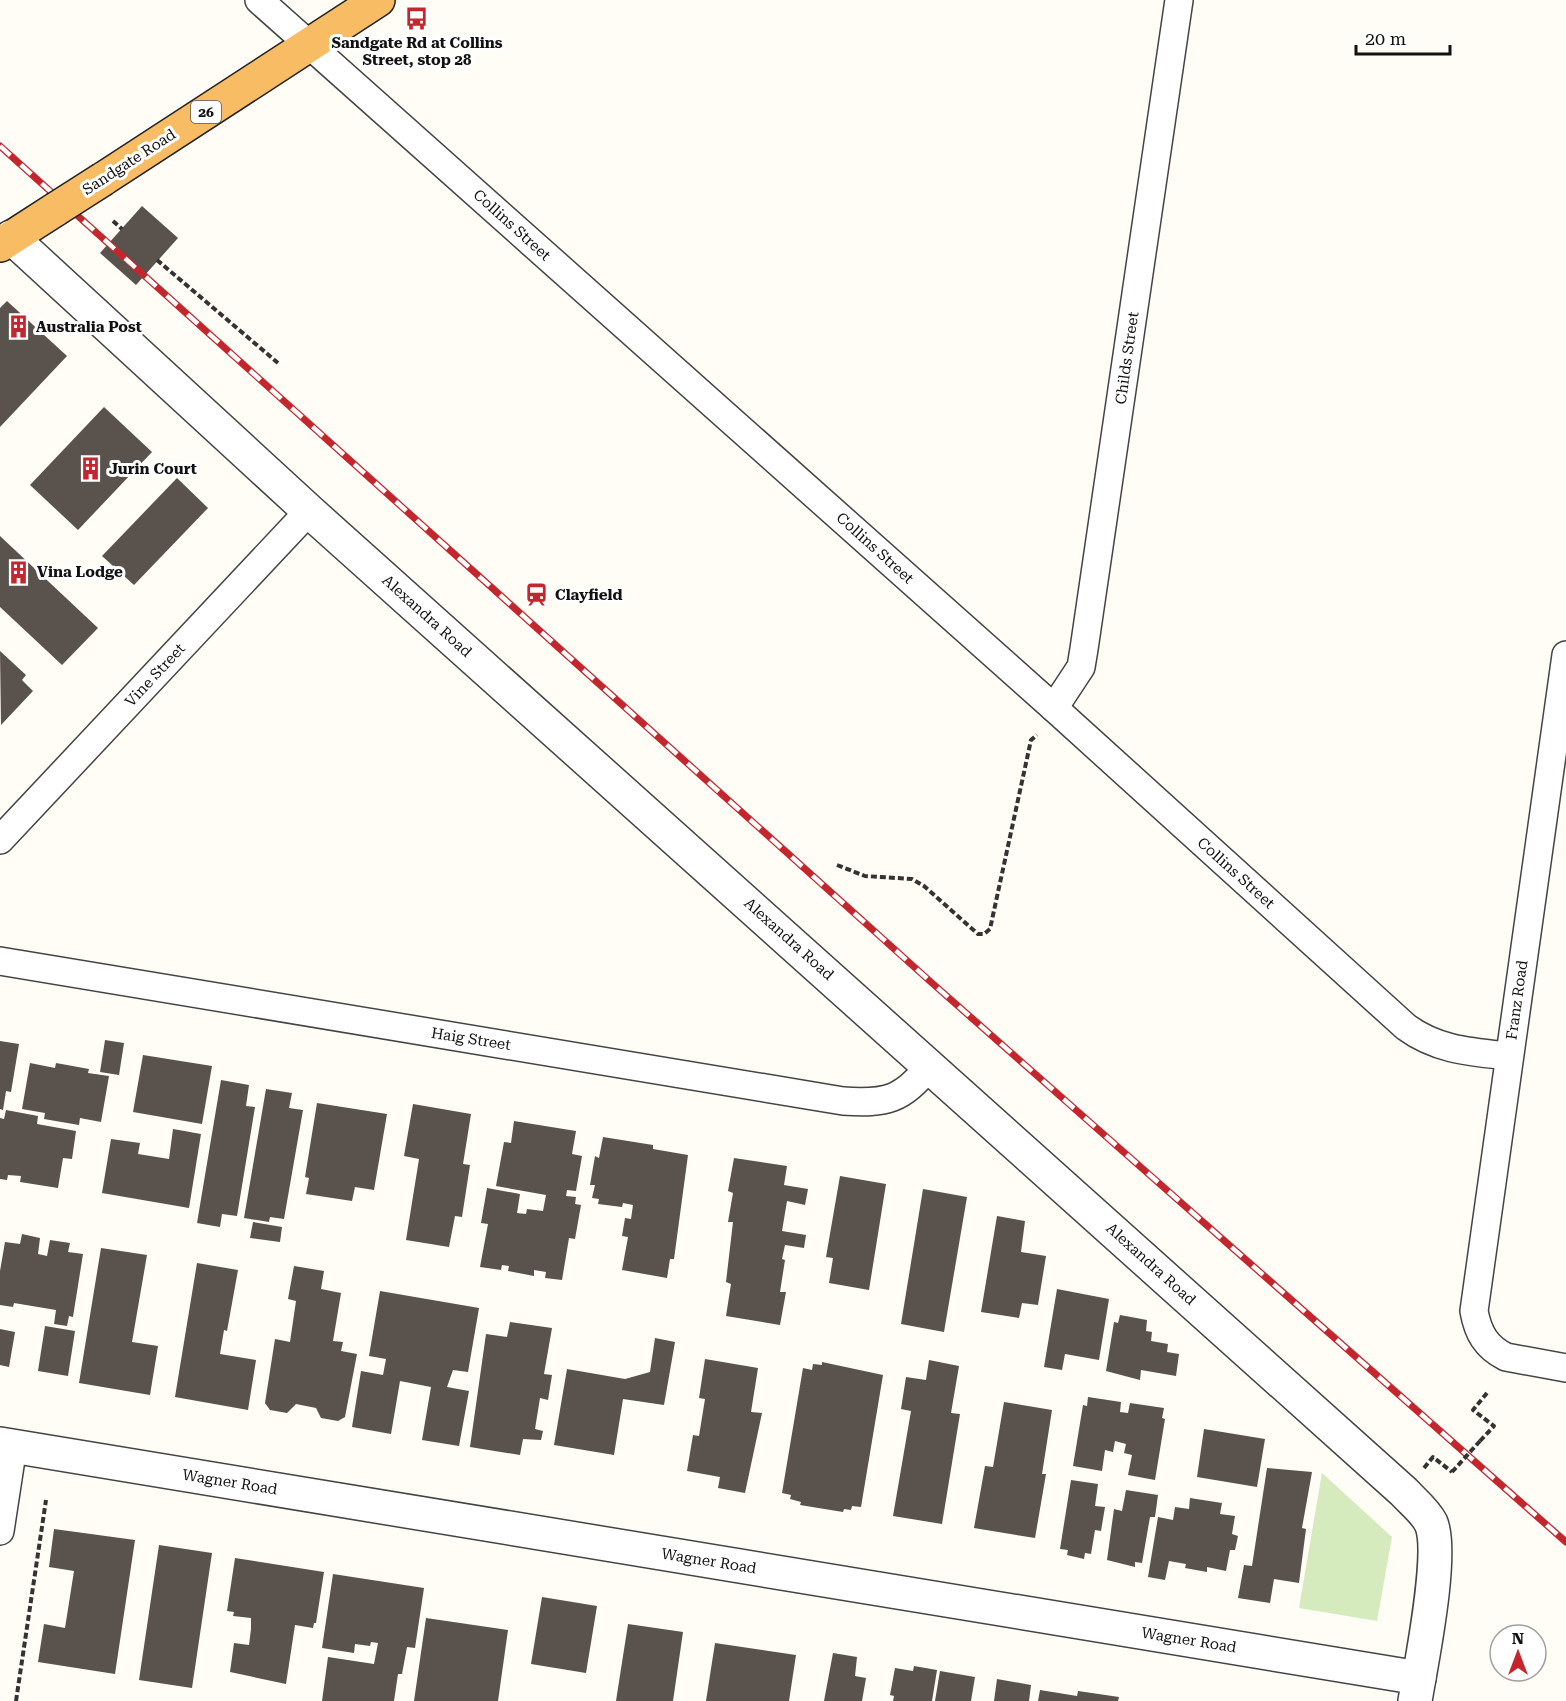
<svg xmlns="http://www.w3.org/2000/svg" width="1566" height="1701" font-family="'Roboto Serif',serif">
<rect width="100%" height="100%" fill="#fffdf5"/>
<polygon fill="#d5ebbd" points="1322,1473 1392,1537 1377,1621 1299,1608"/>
<g fill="#5a524d">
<polygon points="142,206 178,238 136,285 100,253"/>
<polygon points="7,301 67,356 0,427 0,308"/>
<polygon points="104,407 152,452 78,530 30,485"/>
<polygon points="177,478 208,508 134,585 102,556"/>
<polygon points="0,536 98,628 62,665 0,607"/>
<polygon points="0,651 26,675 22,680 33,691 1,725"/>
<polygon points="105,1040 124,1043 119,1075 100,1072"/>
<polygon points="0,1041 19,1044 11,1092 6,1091 3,1110 0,1109"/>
<polygon points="143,1055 212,1066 202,1124 133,1112"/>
<polygon points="30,1063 55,1068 56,1063 89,1069 88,1073 109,1076 101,1122 80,1118 79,1125 44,1119 45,1113 22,1109"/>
<polygon points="221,1080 249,1085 246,1106 255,1107 237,1216 222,1214 220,1227 197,1223"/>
<polygon points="266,1089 292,1093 289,1108 303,1110 284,1219 270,1217 269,1222 244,1218"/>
<polygon points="317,1103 387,1114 374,1190 355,1187 352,1201 306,1194 309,1178 305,1177"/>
<polygon points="413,1104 471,1114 463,1164 470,1165 462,1217 455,1216 449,1247 406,1240 419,1159 404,1156"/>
<polygon points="6,1110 38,1116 37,1124 76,1131 72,1159 63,1158 58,1188 20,1182 21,1176 8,1175 7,1180 0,1179 0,1118 4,1119"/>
<polygon points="514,1121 576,1131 572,1154 582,1156 576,1191 567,1190 566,1196 576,1197 575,1204 581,1205 575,1239 569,1238 562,1280 545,1278 546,1272 534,1270 534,1276 508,1271 509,1266 502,1265 501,1270 480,1267 488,1224 481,1223 487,1188 520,1194 517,1213 526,1214 527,1209 543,1211 546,1195 496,1186 504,1142 511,1143"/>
<polygon points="173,1129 201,1134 189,1208 102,1193 111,1139 140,1143 138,1154 169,1159"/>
<polygon points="603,1137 653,1145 653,1149 688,1155 674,1259 670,1259 667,1278 622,1270 628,1237 622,1236 625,1218 631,1219 633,1205 623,1203 622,1207 598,1204 599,1199 592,1198 595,1185 590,1185 595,1156 599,1158"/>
<polygon points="734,1158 787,1166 784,1185 808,1189 805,1205 787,1201 782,1231 806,1235 804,1248 785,1245 782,1259 785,1260 780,1292 786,1292 780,1325 726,1316 731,1284 726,1282 733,1222 728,1222 733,1193 728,1191"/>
<polygon points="840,1176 886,1184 869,1290 829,1283 833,1258 826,1257"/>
<polygon points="923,1189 967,1197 944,1332 901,1324"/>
<polygon points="997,1216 1025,1221 1021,1252 1046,1256 1038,1305 1022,1303 1019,1318 981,1312"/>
<polygon points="253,1222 282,1227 280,1242 250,1238"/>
<polygon points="22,1234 40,1238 38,1254 47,1256 50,1240 70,1243 68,1252 83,1254 73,1317 69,1316 67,1326 54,1324 56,1310 14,1303 13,1307 0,1305 0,1271 5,1242 20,1244"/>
<polygon points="101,1248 147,1255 132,1342 158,1346 150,1395 79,1383"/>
<polygon points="197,1263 238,1270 227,1331 224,1330 220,1354 256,1360 248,1410 175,1397"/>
<polygon points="294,1266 324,1271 321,1289 341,1293 333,1341 343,1342 341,1351 357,1354 345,1417 338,1421 321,1418 316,1408 296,1404 287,1413 270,1410 265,1403 275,1339 290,1342 296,1301 288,1299"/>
<polygon points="1057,1289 1109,1299 1099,1360 1065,1354 1062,1370 1044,1367"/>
<polygon points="380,1291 479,1308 468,1372 453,1370 447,1387 469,1391 459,1446 422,1440 431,1387 400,1381 391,1434 352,1427 361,1371 383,1375 386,1359 369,1356"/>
<polygon points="1120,1315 1147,1320 1146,1331 1152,1332 1151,1341 1168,1344 1167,1352 1179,1354 1176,1376 1141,1370 1140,1380 1106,1371 1114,1322 1118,1323"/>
<polygon points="510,1322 552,1328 544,1374 552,1375 548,1400 540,1398 535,1429 543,1431 541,1440 523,1439 520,1455 470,1447 486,1334 507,1337"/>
<polygon points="45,1326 75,1331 68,1376 38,1371"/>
<polygon points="0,1329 15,1332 9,1367 0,1365"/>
<polygon points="655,1338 675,1342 664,1405 623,1399 614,1455 554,1445 567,1369 625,1379 650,1372"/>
<polygon points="705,1359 758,1368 751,1412 762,1413 745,1493 718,1488 720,1477 687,1471 693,1435 699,1436 705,1399 699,1398"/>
<polygon points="929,1360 959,1366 951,1413 960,1414 942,1524 893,1516 911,1411 901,1409 906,1377 926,1380"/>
<polygon points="822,1362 883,1375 861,1507 852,1506 851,1510 844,1509 843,1512 800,1505 801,1502 790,1499 791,1495 782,1493 803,1368 812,1370 813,1364 822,1365"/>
<polygon points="1088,1397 1121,1402 1120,1412 1128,1413 1130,1403 1164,1408 1162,1418 1165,1419 1155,1480 1128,1475 1132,1455 1124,1453 1126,1444 1115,1441 1113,1452 1105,1450 1102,1471 1073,1466 1083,1405 1087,1406"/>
<polygon points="1004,1402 1052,1410 1042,1474 1046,1474 1035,1538 974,1528 985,1466 993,1467"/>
<polygon points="1204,1429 1265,1439 1257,1487 1197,1477"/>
<polygon points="1267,1468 1312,1472 1302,1528 1306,1529 1299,1583 1274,1579 1270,1603 1238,1598 1244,1565 1252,1566"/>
<polygon points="1071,1480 1098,1484 1095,1506 1105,1507 1101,1531 1095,1530 1091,1554 1085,1553 1084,1559 1067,1555 1068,1550 1060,1549"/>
<polygon points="1126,1490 1158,1495 1155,1517 1150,1517 1142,1563 1135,1562 1135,1567 1107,1560 1114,1509 1122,1511"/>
<polygon points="1190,1498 1222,1503 1220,1514 1235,1516 1232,1534 1238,1536 1235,1550 1230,1550 1226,1571 1207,1567 1207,1572 1185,1568 1186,1564 1169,1561 1165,1580 1148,1577 1158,1517 1173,1520 1175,1507 1189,1509"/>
<polygon points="54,1529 135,1540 115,1674 38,1662 44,1624 65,1628 74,1571 49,1567"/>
<polygon points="159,1545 212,1553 192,1688 139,1680"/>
<polygon points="235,1558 324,1572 316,1623 314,1623 313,1628 295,1625 286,1684 230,1672 234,1643 249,1645 251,1629 251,1618 233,1616 234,1612 227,1611"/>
<polygon points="333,1574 424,1588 415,1648 407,1647 402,1674 398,1674 394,1701 322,1701 328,1657 374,1664 378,1643 371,1642 370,1646 355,1644 354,1653 322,1648"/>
<polygon points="542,1597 597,1606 586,1673 531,1664"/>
<polygon points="426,1618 508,1630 498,1701 414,1701"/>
<polygon points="628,1624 683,1632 673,1701 616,1701"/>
<polygon points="715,1643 796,1655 789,1701 706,1701"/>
<polygon points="833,1653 857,1657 855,1676 866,1678 862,1701 824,1701"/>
<polygon points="914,1666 937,1670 932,1701 893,1701 894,1696 890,1695 895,1668 913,1671"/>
<polygon points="940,1671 975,1677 971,1701 935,1701"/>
<polygon points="997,1679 1031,1685 1029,1701 994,1701"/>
<polygon points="1040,1690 1077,1696 1078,1691 1119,1697 1118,1701 1038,1701"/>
</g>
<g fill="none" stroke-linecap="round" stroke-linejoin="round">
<defs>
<g id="minor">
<path d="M259,0L1054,708L1406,1027C1437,1050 1471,1052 1509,1056"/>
<path d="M1566,655L1474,1311C1478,1333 1486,1347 1506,1357L1566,1368"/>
<polyline points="1054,708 1081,667 1084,649 1179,0"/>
<polyline points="0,840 309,511"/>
<path d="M0,961L843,1101C886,1104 903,1100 930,1065"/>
<polyline points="0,1531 13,1446"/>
</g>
<g id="tertiary">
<path d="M11,237L309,511L1404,1492C1412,1501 1425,1511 1431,1523C1444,1553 1421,1664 1415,1701"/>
<polyline points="0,1444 1419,1678"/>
</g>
<g id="trunk">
<polyline points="103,179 378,0"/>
<polyline points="0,245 56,209"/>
</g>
</defs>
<use href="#minor" stroke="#444" stroke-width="30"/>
<use href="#tertiary" stroke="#444" stroke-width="36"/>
<use href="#trunk" stroke="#222" stroke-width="36"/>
<g stroke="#333" stroke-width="4" stroke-dasharray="6 3" stroke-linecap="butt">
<polyline points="113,221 122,229"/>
<polyline points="157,260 278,363"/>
<polyline points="837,865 865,876 912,879 924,886 978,934 984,934 990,929 1031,740 1037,735"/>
<polyline points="1480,1441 1494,1426 1473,1410 1487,1393"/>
<polyline points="1424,1468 1433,1457 1452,1472"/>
<polyline points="16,1701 46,1500"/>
</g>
<use href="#minor" stroke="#fff" stroke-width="27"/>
<use href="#tertiary" stroke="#fff" stroke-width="33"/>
<use href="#trunk" stroke="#f7bc64" stroke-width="33"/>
<defs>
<polyline id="rail" points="0,146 932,983 1566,1542"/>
</defs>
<use href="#rail" stroke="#c4262e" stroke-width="7"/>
<use href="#rail" stroke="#fff" stroke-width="4.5" stroke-dasharray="14" stroke-linecap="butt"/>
<defs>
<polyline id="trunk-bridge" points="56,209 103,179"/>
</defs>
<use href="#trunk-bridge" stroke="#222" stroke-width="36" stroke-linecap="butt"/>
<polyline stroke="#333" stroke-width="4" stroke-dasharray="6 3" stroke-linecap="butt" points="1452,1472 1480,1441"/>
<use href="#trunk-bridge" stroke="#f7bc64" stroke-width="33"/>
</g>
<defs>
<symbol id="bus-bare" viewBox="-9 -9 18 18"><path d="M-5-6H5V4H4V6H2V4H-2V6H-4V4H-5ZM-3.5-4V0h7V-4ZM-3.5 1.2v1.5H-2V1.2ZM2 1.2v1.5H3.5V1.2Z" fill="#c4262e" stroke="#fff" stroke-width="2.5" paint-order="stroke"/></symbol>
<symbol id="building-bare" viewBox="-9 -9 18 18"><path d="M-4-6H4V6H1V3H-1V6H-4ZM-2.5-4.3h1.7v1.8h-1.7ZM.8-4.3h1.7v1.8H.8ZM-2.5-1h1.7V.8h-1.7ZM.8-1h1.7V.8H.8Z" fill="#c4262e" stroke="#fff" stroke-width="2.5" paint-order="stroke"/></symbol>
<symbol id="station-bare" viewBox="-9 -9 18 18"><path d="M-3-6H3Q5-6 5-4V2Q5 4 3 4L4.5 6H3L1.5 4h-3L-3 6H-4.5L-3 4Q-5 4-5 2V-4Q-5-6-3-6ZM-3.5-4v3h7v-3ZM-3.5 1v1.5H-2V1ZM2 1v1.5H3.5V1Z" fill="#c4262e" stroke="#fff" stroke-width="2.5" paint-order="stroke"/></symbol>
</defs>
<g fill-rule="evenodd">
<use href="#bus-bare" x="400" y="2" width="33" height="33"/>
<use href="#building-bare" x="2" y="310" width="33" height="33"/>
<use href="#building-bare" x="74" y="452" width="33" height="33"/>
<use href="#building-bare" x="2" y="556" width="33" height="33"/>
<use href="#station-bare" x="520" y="578" width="33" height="33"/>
</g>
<g text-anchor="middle" stroke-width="6" stroke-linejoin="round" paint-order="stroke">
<rect fill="#fff" stroke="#585858" stroke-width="1.5" x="191" y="101" width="30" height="22" rx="4.5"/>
<g font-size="14" font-weight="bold" fill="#111">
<text x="206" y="117">26</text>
</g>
<g font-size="15" font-weight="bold" fill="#111" stroke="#fff" text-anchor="start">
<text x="417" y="48" text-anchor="middle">Sandgate Rd at Collins<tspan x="417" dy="17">Street, stop 28</tspan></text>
<text x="36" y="332">Australia Post</text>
<text x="109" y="474">Jurin Court</text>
<text x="37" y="577">Vina Lodge</text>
<text x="555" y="600">Clayfield</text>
</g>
<g font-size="15" fill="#111" stroke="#fff">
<text transform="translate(129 162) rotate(-33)" y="5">Sandgate Road</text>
<text transform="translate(512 225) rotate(42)" y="5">Collins Street</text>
<text transform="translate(1127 358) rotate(-82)" y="5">Childs Street</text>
<text transform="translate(875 548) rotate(42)" y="5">Collins Street</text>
<text transform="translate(427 616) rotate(42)" y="5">Alexandra Road</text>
<text transform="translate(155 675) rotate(-47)" y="5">Vine Street</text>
<text transform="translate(1236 873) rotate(42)" y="5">Collins Street</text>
<text transform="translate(789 939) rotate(42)" y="5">Alexandra Road</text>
<text transform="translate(1517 1000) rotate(-82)" y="5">Franz Road</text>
<text transform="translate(471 1039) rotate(9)" y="5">Haig Street</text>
<text transform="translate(1151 1264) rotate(42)" y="5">Alexandra Road</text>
<text transform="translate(230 1482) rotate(9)" y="5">Wagner Road</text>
<text transform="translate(709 1561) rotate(9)" y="5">Wagner Road</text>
<text transform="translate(1189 1640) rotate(9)" y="5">Wagner Road</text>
</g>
</g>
<g transform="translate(1518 1653)"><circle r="28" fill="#ffffff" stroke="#a0a0a0" stroke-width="1.5"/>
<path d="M0-4.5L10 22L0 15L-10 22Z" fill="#c4262e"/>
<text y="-9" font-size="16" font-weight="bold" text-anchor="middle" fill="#111111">N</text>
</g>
<path d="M1356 45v9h94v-9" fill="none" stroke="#111111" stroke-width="3"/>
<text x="1365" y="45" font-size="18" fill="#111111" stroke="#ffffff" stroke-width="4.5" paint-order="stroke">20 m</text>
</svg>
